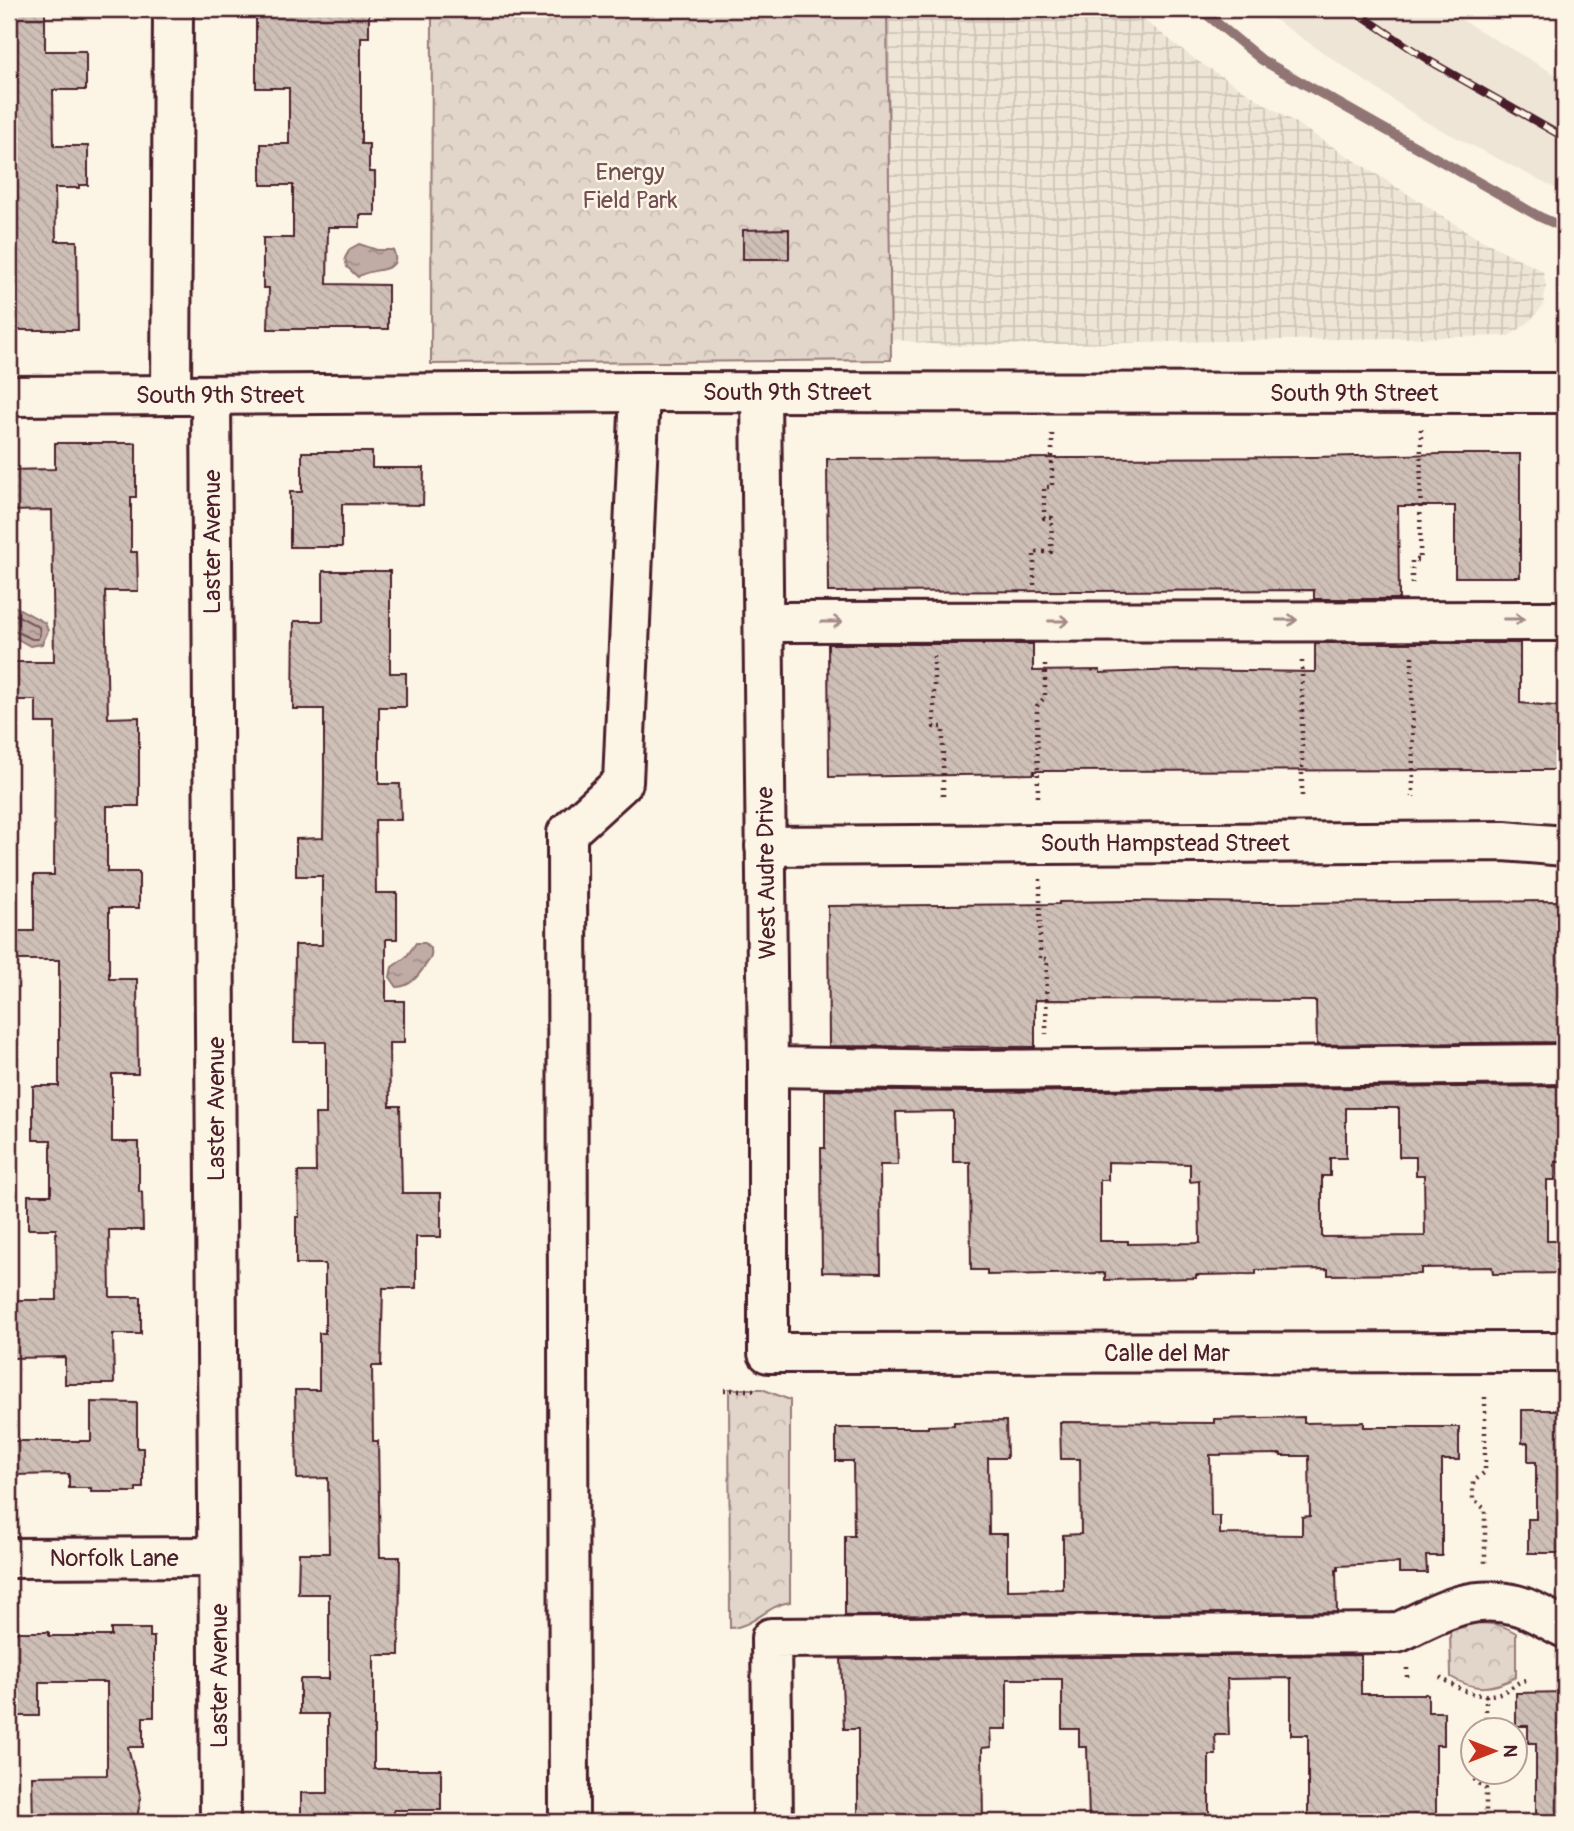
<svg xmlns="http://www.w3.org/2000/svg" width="1574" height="1831" font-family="Pangolin,sans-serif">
<defs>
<pattern id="industrial-grid" width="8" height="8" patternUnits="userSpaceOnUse" patternTransform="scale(1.75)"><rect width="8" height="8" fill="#eee5d7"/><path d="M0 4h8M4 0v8" fill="none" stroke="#cec4b9"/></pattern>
<pattern id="park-crowns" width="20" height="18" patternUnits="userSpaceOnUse" patternTransform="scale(1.75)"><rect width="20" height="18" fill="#e2d5ca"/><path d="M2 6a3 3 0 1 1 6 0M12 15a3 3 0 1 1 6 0" fill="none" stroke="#c3b6ae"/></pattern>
<pattern id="water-ripples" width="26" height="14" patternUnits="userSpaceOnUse" patternTransform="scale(1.75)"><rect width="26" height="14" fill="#c0aca5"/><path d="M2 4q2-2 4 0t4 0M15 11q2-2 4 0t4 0" fill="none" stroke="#9e8b87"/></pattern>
<pattern id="building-back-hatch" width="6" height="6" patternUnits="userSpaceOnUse" patternTransform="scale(1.75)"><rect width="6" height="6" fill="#cfc0b7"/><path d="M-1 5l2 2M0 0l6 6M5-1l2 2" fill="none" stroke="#b3a59e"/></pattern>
</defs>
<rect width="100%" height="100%" fill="#fcf5e5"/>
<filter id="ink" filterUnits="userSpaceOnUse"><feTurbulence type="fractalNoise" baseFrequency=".0143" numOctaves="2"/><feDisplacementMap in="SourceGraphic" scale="14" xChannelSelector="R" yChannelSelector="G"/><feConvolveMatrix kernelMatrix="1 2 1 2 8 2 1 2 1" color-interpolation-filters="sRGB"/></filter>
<g filter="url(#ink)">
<polygon fill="#eee5d7" points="1259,9 1445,9 1475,28 1565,80 1565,193 1424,121"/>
<polygon fill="url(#industrial-grid)" points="887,9 1130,9 1196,60 1474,236 1543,271 1546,287 1543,306 1528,323 1509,336 945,346 891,339"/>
<g fill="url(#park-crowns)" stroke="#967a7a" stroke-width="2">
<polygon points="432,9 887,9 891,360 431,364"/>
<path d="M729,1389H762L790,1400V1602C767,1605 754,1627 730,1628Z"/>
<path d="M1474,1623C1490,1623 1502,1624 1516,1633V1677C1492,1690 1474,1691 1451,1677L1450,1629Z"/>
</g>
<g fill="url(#water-ripples)" stroke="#917474" stroke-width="2">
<path d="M359,244L377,250H393C405,275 367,267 358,277L347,267L345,258L350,249Z"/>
<polygon points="9,603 45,623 48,631 42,644 30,646 9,634"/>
<path d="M416,943H425C431,948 433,952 430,959C421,971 413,987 397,987L390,977L392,967L406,957Z"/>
</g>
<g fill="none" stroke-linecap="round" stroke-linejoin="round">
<polyline stroke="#79575c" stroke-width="2" points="9,611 39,627 40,634 38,639 32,639 9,628"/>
<polyline stroke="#917474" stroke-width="10" points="1200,9 1262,60 1540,217 1565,228"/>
</g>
<g fill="url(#building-back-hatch)" stroke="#4a1f2b" stroke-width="2" fill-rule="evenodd">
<polygon points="9,9 45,9 45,51 86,51 86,90 53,90 54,146 88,146 88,185 79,185 79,188 55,188 56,241 77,241 78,330 9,330"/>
<polygon points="256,9 369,9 369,37 361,37 361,144 369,144 369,172 375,172 375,215 360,215 360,227 328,227 327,284 388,285 388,329 268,329 269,288 263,288 263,238 293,238 293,185 261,185 261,144 289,144 289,88 256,88"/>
<polygon points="789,229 789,259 743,259 743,230"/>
<polygon points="55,443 136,443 136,497 131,497 131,552 137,552 138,591 105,591 108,718 139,717 139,806 107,806 107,872 139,872 139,908 109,908 109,979 137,979 138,1074 112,1074 112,1142 139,1142 139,1192 142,1192 143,1230 109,1230 110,1297 141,1297 141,1334 113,1334 114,1384 65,1384 65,1357 13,1358 13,1300 57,1300 56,1229 28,1229 28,1195 51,1195 51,1140 33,1140 33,1086 59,1086 59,960 14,960 14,931 34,931 34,875 54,875 55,723 36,723 36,700 9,700 9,662 54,662 52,510 9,511 9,470 55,469"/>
<polygon points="302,452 372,452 372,468 424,468 423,505 342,504 342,547 290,547 290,492 302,492"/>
<polygon points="1443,454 1520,454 1520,577 1455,577 1455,506 1398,506 1399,599 1314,599 1314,590 828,592 827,459 1315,457"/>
<polygon points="323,571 390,571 390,673 406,673 406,707 379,707 379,784 400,784 401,820 375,820 376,893 397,893 397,939 386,939 386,1001 404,1001 404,1043 389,1043 390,1106 400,1106 402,1193 441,1193 441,1237 416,1237 416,1288 383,1288 381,1366 372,1366 373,1441 378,1441 380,1557 400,1557 399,1655 374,1655 374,1769 441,1769 441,1810 394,1810 394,1822 301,1822 301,1793 328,1793 328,1714 300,1714 300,1679 329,1679 329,1594 298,1594 299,1553 329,1553 328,1478 297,1479 295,1390 319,1390 319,1333 325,1333 325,1264 296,1264 296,1217 299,1217 298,1172 316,1172 315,1114 326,1114 326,1042 294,1042 295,945 322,945 322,876 296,876 296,839 323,838 324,782 324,709 293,709 294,621 323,621"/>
<polygon points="1315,643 1520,643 1520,703 1565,707 1565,770 1034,771 1034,774 829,777 828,644 1033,644 1033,671 1100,670 1100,673 1179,670 1315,672"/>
<polygon points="1133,901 1264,903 1565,901 1565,1042 1317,1045 1316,1001 1035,1000 1035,1047 829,1046 828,906 1059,904 1059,902"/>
<path d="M1565,1086V1162H1555V1180H1547V1241H1565V1273L1493,1274L1492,1267L1421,1268V1274L1328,1275V1269L1256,1270V1274L1196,1275V1278L1105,1280V1273L987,1275V1270H971L970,1162H953V1111L896,1112L898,1165H880L881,1273L822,1272L821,1148H825V1090L971,1092ZM1346,1108H1399V1157H1416V1175H1424L1425,1236L1322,1237V1176H1330V1158H1346ZM1108,1162L1190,1164V1182L1199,1181L1200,1243L1128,1244V1241H1100V1180H1108Z"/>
<polygon points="91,1402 137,1403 137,1448 143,1448 143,1488 136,1488 136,1492 91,1492 91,1488 69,1488 69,1474 11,1475 11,1441 91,1441"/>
<polygon points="1522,1410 1565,1410 1565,1553 1528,1553 1528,1519 1536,1519 1536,1462 1528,1462 1528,1443 1522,1443"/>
<path d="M1304,1417V1423L1364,1422V1427H1459V1460H1442V1556H1426L1427,1573H1399V1563L1338,1566V1570H1336L1337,1612L845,1616V1536H854L853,1461H836V1428H928V1426L954,1425V1422L1006,1421L1007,1458H988L989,1534H1007V1590L1063,1589V1535L1081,1534L1080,1459H1061L1060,1422L1214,1423V1419ZM1281,1454V1456H1309L1310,1516L1302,1517V1535L1220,1534V1516H1211L1210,1455Z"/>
<polygon points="111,1629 150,1629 150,1637 154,1637 154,1717 143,1717 143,1747 128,1747 141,1798 136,1822 33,1822 32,1776 107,1775 107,1682 39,1682 39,1716 9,1716 11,1632 49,1632 49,1636 111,1636"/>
<polygon points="1361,1655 1361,1694 1428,1694 1428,1712 1444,1712 1444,1745 1436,1745 1436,1822 1308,1822 1308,1735 1291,1735 1291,1678 1227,1679 1229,1735 1215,1735 1216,1755 1209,1755 1209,1822 1089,1822 1087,1747 1079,1747 1079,1729 1062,1729 1062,1679 1007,1679 1007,1729 990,1729 991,1747 982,1748 983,1822 858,1822 858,1729 844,1729 841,1659"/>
<polygon points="1565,1692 1565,1822 1536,1822 1536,1743 1528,1743 1528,1726 1516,1726 1516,1693"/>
</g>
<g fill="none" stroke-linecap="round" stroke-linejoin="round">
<defs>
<g id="minor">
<polyline points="761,392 768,1067 768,1353 1565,1352"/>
<polyline points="171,395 173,9"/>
<polyline points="211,395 220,1822"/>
<polyline points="9,396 640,392 1565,393"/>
<polyline points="764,622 1565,621"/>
<polyline points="765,846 1504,841 1565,846"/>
<polyline points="768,1067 971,1070 1565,1064"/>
<polyline points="9,1558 218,1557"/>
<polyline points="569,1822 567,833 623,782 640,392"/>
<path d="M773,1822L771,1638L1397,1633C1437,1614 1469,1593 1516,1605C1532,1609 1550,1621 1565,1628"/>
</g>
</defs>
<use href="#minor" stroke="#4a1f2b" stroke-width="44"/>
<g stroke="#4a1f2b" stroke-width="4.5" stroke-dasharray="2 5" stroke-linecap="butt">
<polyline points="1412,584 1412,560 1420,560 1421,429"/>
<polyline points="1034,585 1034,552 1051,552 1052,518 1044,518 1044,487 1052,487 1052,430"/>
<polyline points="934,656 934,727 943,727 943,798"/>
<polyline points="1412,656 1413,797"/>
<polyline points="1302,661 1302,797"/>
<polyline points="1038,797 1037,706 1045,697 1045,664"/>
<polyline points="1040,879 1040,959 1047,959 1046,1034"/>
<polyline points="724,1390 758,1390"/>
<polyline points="1485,1397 1485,1472 1473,1482 1473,1499 1485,1509 1485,1566"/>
<polyline points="1407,1668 1407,1678"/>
<path d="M1440,1677C1461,1691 1484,1703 1509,1689C1516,1685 1519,1680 1529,1680"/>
<polyline points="1486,1695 1486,1730"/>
<polyline points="1474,1772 1474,1779 1486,1789 1486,1822"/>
</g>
<use href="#minor" stroke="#fcf5e5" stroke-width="38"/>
<defs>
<polyline id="rail" points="1352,9 1428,60 1565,138"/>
</defs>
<use href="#rail" stroke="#4a1f2b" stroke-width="8"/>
<use href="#rail" stroke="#fcf5e5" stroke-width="5" stroke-dasharray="16" stroke-linecap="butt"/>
</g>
<defs><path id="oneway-shaft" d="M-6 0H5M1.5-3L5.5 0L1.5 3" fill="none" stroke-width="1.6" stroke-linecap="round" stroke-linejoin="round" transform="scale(1.75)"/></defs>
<g stroke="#a38a88">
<use href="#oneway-shaft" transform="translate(1514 619)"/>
<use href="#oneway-shaft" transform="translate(1287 620)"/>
<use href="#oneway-shaft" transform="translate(1059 621)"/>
<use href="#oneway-shaft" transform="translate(832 622)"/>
</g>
</g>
<g text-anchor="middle" stroke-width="5" stroke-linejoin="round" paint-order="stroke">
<g font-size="24" fill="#704c53" stroke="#fcf5e5">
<text x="630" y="180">Energy<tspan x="630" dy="28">Field Park</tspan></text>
</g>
<g font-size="24" fill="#4a1f2b" stroke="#fcf5e5">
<text x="787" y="400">South 9th Street</text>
<text x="1354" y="401">South 9th Street</text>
<text x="220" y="403">South 9th Street</text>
<text transform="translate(212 542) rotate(-90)" y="8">Laster Avenue</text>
<text x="1165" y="851">South Hampstead Street</text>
<text transform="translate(766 873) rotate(-91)" y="8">West Audre Drive</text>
<text transform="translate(216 1109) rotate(-90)" y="8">Laster Avenue</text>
<text x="1167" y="1361">Calle del Mar</text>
<text x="114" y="1566">Norfolk Lane</text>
<text transform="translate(219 1676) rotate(-90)" y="8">Laster Avenue</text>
</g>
</g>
<rect width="1574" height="1831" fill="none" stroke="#fcf5e5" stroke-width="35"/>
<rect x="18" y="18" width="1539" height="1796" fill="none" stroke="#4a1f2b" stroke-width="2.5" filter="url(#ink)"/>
<g transform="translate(1494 1751) rotate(90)"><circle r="33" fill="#fcf5e5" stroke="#b59f9b" stroke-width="2"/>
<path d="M0-5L12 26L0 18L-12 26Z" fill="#c8321e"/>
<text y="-10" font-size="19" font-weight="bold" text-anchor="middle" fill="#4a1f2b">N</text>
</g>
</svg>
